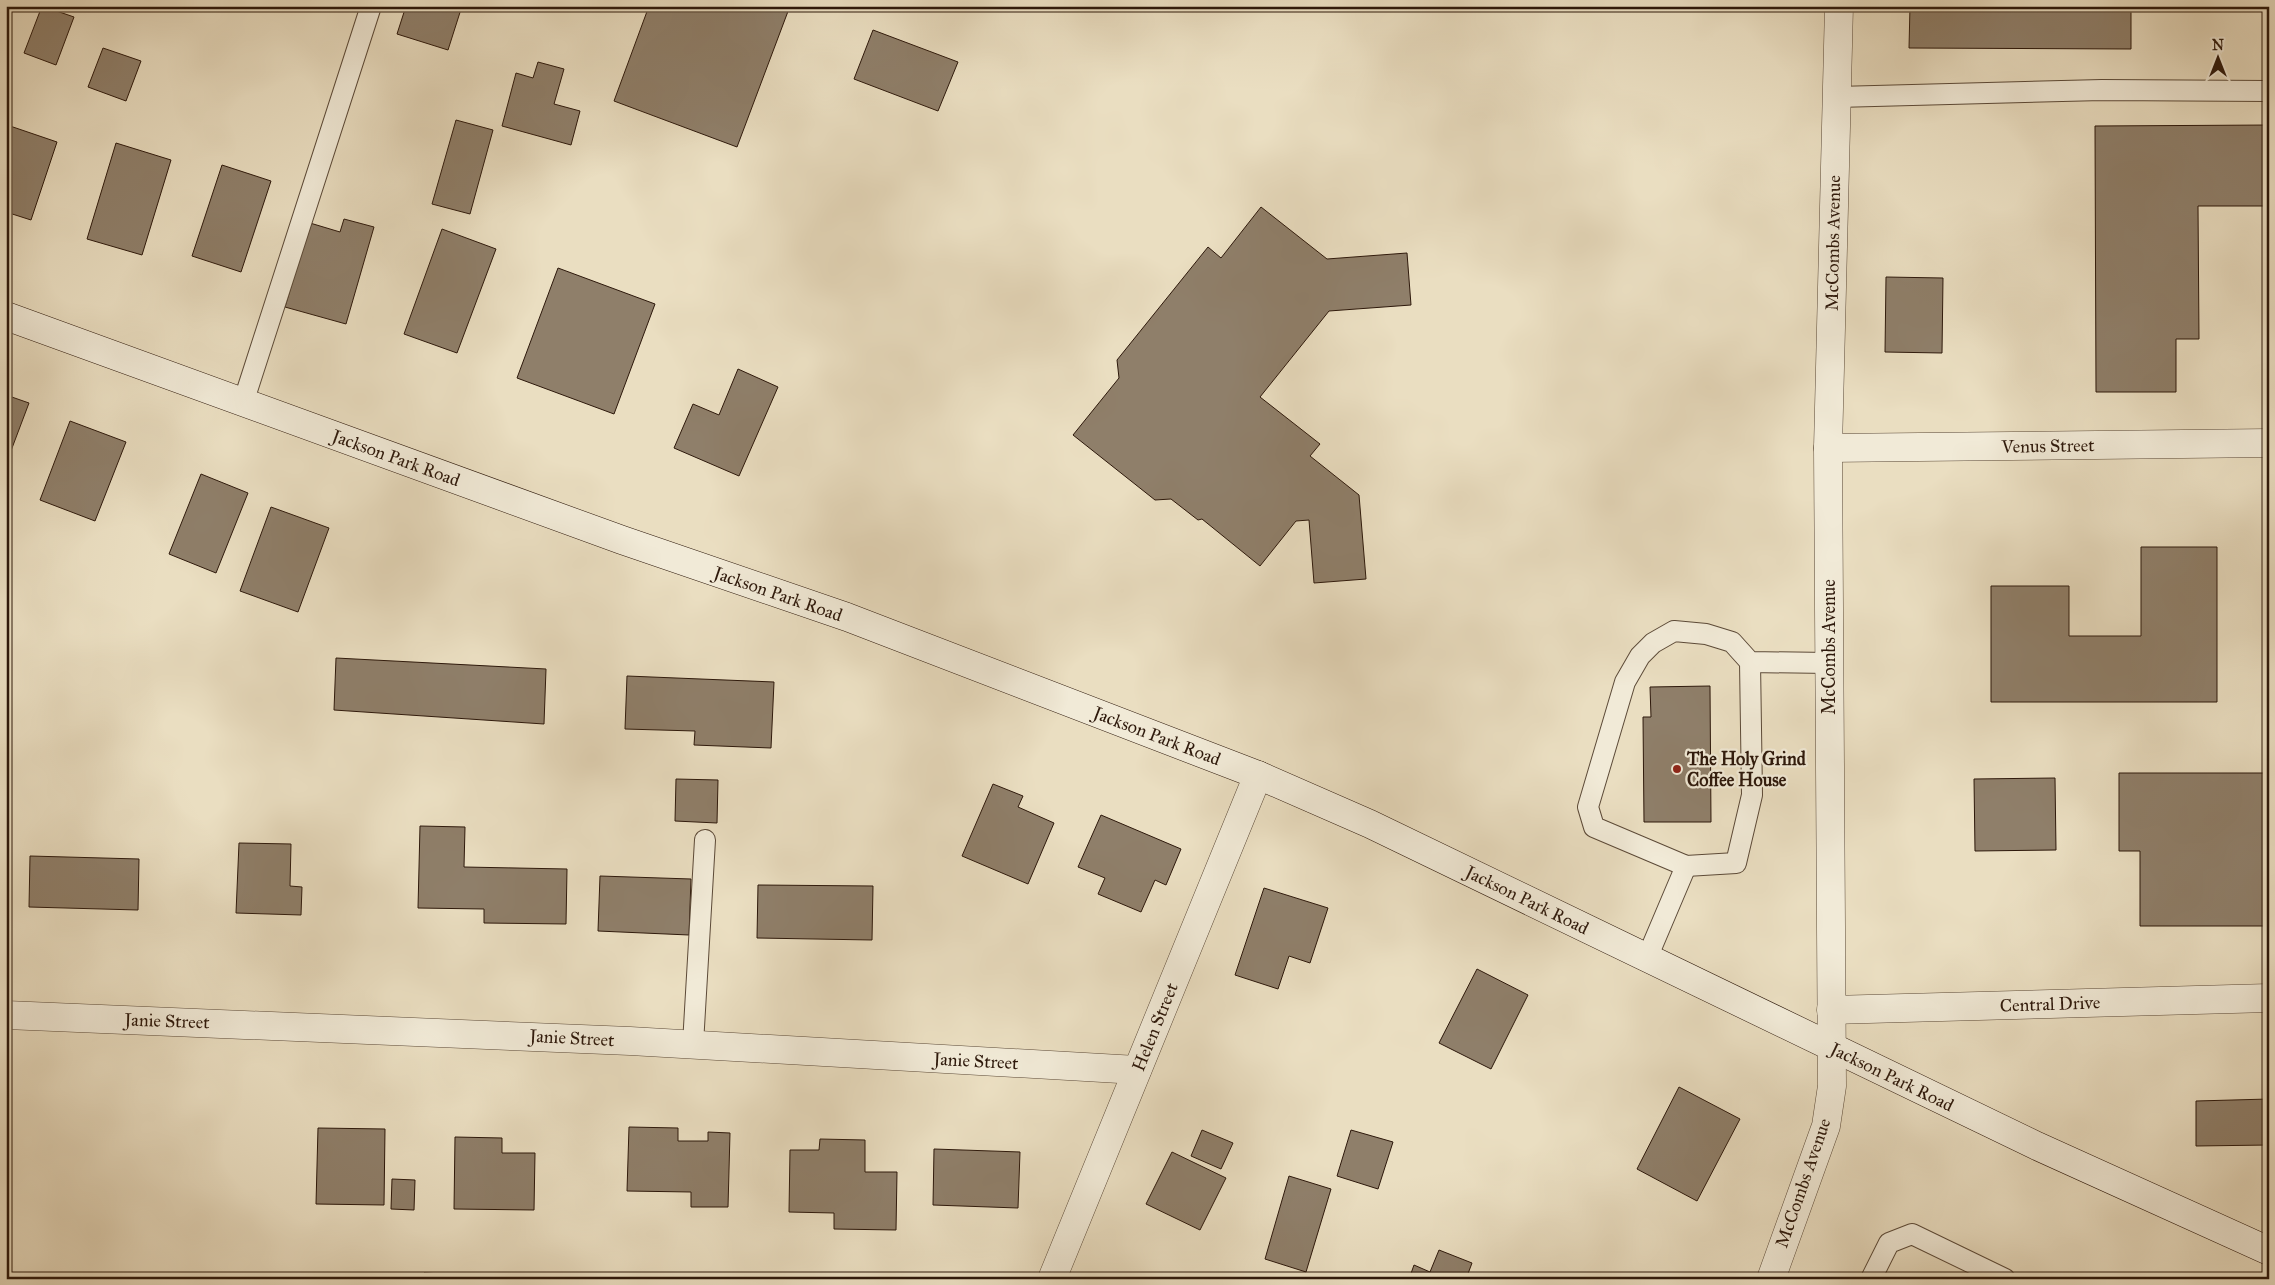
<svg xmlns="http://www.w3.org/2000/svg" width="2275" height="1285" font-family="'IM FELL Great Primer',serif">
<rect width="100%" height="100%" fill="#eadec1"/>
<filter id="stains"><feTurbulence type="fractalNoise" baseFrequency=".004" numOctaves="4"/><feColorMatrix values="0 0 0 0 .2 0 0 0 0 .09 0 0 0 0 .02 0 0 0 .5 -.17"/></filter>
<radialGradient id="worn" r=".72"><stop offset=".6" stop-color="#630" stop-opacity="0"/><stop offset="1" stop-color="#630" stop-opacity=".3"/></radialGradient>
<g fill="#8f7f6a" stroke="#2d180b">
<polygon points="42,6 74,17 56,65 24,53"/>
<polygon points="406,6 462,6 448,50 397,34"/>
<polygon points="649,6 790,6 737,147 614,101"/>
<polygon points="1910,6 2131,6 2131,49 1909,48"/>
<polygon points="873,30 958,62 938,111 854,79"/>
<polygon points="103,48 141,61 126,101 88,87"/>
<polygon points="538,62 564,69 554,104 580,111 571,145 502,126 516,73 533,78"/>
<polygon points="456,120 493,130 470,214 432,204"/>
<polygon points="2269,125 2269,206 2198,206 2199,339 2176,339 2176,392 2096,392 2095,126"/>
<polygon points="10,126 57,142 31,220 6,212 6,137"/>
<polygon points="116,143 171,160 142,255 87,239"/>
<polygon points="222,165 271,181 241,272 192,256"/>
<polygon points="1261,207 1327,259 1407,253 1411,305 1329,311 1260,397 1320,444 1310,456 1359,495 1366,579 1314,583 1309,520 1296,521 1260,566 1202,519 1198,520 1171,499 1155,500 1073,435 1119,378 1117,360 1208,247 1221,258"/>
<polygon points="344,219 374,227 346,324 285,307 310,223 340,232"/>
<polygon points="442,229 496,249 457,353 404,334"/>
<polygon points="558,268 655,304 614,414 517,378"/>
<polygon points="1886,277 1943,278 1942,353 1885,352"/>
<polygon points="738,369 778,387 739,476 674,448 693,404 719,415"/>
<polygon points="6,395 29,403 6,464"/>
<polygon points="70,421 126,442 95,521 40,500"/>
<polygon points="201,474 248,493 216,573 169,554"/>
<polygon points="271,507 329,528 298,612 240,591"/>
<polygon points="2141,547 2217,547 2217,702 1991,702 1991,586 2069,586 2069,636 2141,636"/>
<polygon points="336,658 546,669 544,724 334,710"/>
<polygon points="627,676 774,682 771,748 694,745 695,731 625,729"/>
<polygon points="1710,686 1711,822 1644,822 1643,717 1651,717 1650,687"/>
<polygon points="2119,773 2269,773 2269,926 2140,926 2140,851 2119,851"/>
<polygon points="2055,778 2056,850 1975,851 1974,779"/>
<polygon points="676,779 718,780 717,823 675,821"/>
<polygon points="993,784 1023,796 1018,807 1054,823 1028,884 962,856"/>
<polygon points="1101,815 1181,849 1166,885 1155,880 1141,912 1098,894 1105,878 1078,867"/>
<polygon points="420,826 465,827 464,867 567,869 566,924 484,923 484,909 418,908"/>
<polygon points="239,843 291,844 290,886 302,887 301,915 236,913"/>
<polygon points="30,856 139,859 138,910 29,907"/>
<polygon points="600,876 691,879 689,935 598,931"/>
<polygon points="758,885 873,886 872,940 757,938"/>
<polygon points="1264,888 1328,908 1310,963 1289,956 1278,989 1235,975"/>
<polygon points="1477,969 1528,995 1491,1069 1439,1043"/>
<polygon points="1679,1087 1740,1119 1697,1201 1637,1169"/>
<polygon points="2269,1099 2269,1145 2196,1146 2196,1101"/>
<polygon points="629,1127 678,1128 678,1141 708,1141 708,1132 730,1133 728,1207 691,1207 691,1192 627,1191"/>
<polygon points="318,1128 385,1129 384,1205 316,1204"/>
<polygon points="1202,1130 1233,1143 1221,1169 1191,1156"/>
<polygon points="1351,1130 1393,1142 1378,1189 1337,1176"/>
<polygon points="455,1137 502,1138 502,1153 535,1153 534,1210 454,1209"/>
<polygon points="820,1139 865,1140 865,1172 897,1172 896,1230 834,1229 834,1213 789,1212 790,1150 819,1150"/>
<polygon points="934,1149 1020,1152 1018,1208 933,1205"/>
<polygon points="1172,1152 1226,1178 1200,1230 1146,1204"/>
<polygon points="1289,1176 1331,1189 1306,1272 1265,1259"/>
<polygon points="392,1179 415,1180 414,1210 391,1209"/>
<polygon points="1439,1250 1472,1263 1466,1279 1409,1279 1414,1265 1430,1272"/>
<polygon points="424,1273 461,1275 461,1279 423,1279"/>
</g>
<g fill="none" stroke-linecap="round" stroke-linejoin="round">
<defs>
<g id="lane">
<polyline points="1837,97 2102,90 2269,91"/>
<polyline points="243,403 371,6"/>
<polyline points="1750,662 1752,795 1736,863 1686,866 1594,827 1588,807 1625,682 1640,656 1653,643 1674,631 1706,634 1732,642 1750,662 1829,663"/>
<polyline points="1647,958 1686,866"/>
<polyline points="693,1044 705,840"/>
<polyline points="1871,1279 1889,1243 1912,1234 2005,1279"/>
</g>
<g id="street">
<polyline points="1828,448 2269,443"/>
<polyline points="1831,1010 2269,998"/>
<polyline points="6,1015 630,1041 1137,1070"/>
<polyline points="1052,1279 1258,775"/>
<polyline points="1771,1279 1826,1126 1832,1086 1828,448 1839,6"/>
</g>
<polyline id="secondary" points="6,316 622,540 847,617 1258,775 1370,824 2037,1146 2269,1251"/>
</defs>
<use href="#lane" stroke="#5c4a38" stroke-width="22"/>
<use href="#street" stroke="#5c4a38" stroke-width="29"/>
<use href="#secondary" stroke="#2d180b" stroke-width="29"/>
<use href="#lane" stroke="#f1ead7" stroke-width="20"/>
<use href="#street" stroke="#f1ead7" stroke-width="28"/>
<use href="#secondary" stroke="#f1ead7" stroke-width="28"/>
</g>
<circle fill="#8f2418" stroke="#f1ead7" stroke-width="2" cx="1677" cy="769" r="5"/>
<g text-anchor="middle" stroke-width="4.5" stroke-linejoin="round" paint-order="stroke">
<g font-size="18" fill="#2d180b" stroke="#f1ead7">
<text transform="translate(1833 243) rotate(-89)" y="6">McCombs Avenue</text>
<text transform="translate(2048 446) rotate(-1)" y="6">Venus Street</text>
<text transform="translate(396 458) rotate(20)" y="6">Jackson Park Road</text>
<text transform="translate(778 594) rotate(19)" y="6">Jackson Park Road</text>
<text transform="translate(1829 647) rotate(-90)" y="6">McCombs Avenue</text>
<text transform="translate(1157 736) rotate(21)" y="6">Jackson Park Road</text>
<text transform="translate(1527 900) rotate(26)" y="6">Jackson Park Road</text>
<text transform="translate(2050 1004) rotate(-2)" y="6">Central Drive</text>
<text transform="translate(167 1021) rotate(2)" y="6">Janie Street</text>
<text transform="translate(1155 1027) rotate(-68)" y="6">Helen Street</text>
<text transform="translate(572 1038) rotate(3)" y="6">Janie Street</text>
<text transform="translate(976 1061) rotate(3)" y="6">Janie Street</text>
<text transform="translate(1892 1077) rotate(26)" y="6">Jackson Park Road</text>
<text transform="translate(1803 1183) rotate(-71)" y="6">McCombs Avenue</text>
</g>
<g font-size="18" font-weight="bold" fill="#2d180b" stroke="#f1ead7" text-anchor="start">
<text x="1687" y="765">The Holy Grind<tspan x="1687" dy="21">Coffee House</tspan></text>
</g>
</g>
<rect width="2275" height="1285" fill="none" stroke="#eadec1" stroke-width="25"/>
<rect x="8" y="8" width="2260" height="1270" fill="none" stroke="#2d180b" stroke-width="2.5"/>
<rect x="12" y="12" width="2250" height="1260" fill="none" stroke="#2d180b"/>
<g transform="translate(2218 58)" stroke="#f1ead7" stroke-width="4" paint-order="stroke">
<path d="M0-4L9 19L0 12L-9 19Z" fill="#2d180b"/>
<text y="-8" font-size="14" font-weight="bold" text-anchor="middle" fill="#2d180b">N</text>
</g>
<rect width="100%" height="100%" filter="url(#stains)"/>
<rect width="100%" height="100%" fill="url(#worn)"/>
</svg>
